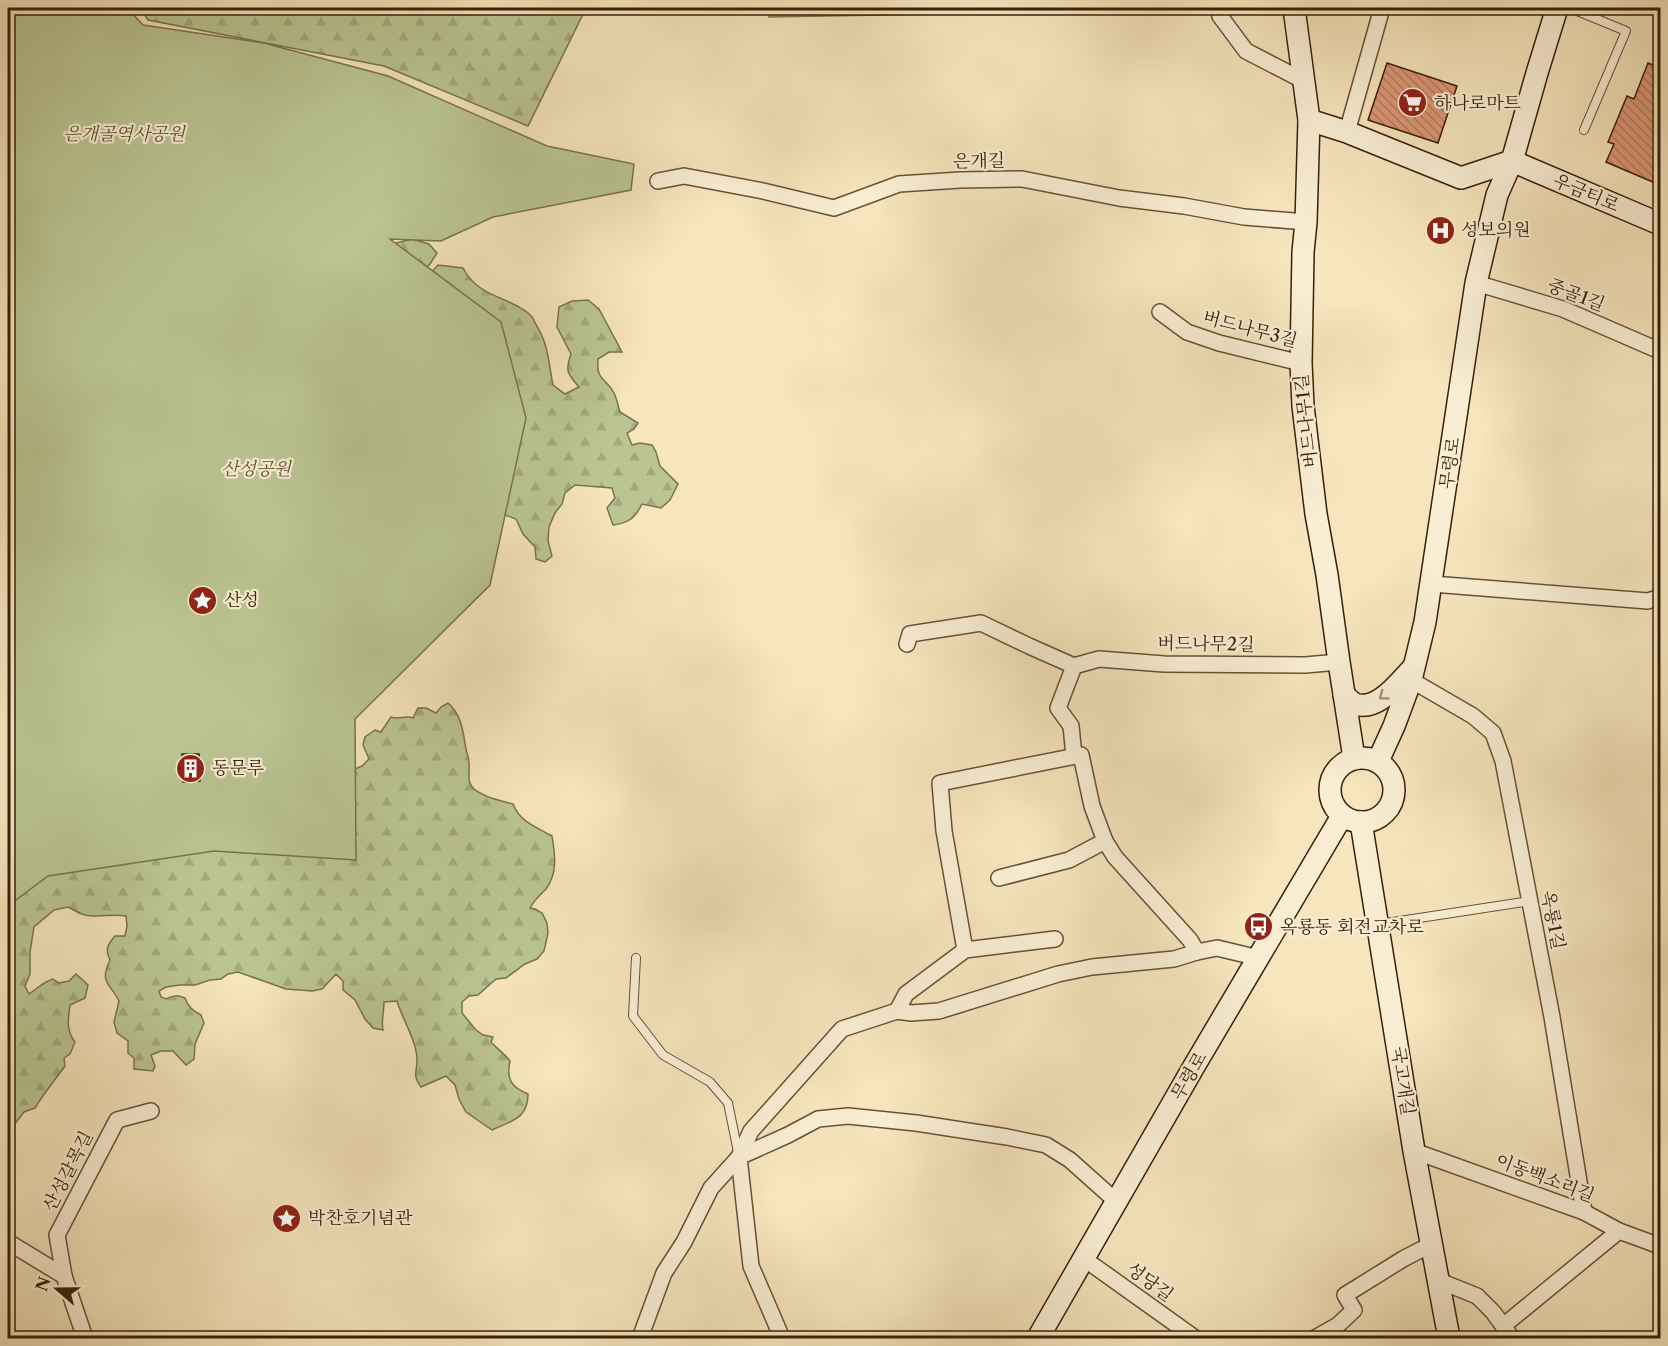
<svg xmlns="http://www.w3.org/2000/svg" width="1668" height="1346" font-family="'Libre Caslon Text','Noto Serif KR',serif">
<defs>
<pattern id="forest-firs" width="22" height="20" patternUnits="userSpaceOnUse" patternTransform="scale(1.5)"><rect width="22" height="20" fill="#bac593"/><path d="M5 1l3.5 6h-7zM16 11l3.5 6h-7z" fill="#a1a97d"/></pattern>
<pattern id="building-back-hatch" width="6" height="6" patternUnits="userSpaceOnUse" patternTransform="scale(1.5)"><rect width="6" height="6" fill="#dc9776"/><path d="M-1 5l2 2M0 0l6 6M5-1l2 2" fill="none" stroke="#b37b5f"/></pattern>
</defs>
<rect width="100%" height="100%" fill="#f6e5bd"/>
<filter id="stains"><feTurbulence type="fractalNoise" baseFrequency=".00333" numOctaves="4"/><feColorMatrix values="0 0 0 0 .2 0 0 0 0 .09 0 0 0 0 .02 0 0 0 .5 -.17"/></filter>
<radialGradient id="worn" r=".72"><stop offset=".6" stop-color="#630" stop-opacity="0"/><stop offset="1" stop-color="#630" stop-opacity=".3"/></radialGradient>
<g fill="url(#forest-firs)" stroke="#79724e" stroke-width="1.5">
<polygon points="140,8 586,8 528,126 384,66 148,20"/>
<polygon points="764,8 966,8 939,14 769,17"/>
<path d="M412,239L429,244L437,253L430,264L417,277L421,284L438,265L463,268C475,292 497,295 519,307C522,309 528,312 530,315C533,317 534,320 535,323C549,345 548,360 553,385L565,394L579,387C567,373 565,371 571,354L557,327L559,307L572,301L588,300L599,309L622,352H609L598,359C596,382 606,377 614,393C617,399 618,406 620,412L638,423L634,429L627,433L632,445L640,443L652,445L656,452L660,466L678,484L670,500L661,508L642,504C635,518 629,523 613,525L607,508L615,498L612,488L575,485L565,493L562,504L555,513L549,527L548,541L552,556L545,562L536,559L535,547L523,534L516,519L481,506L381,520L348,772L362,766L369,759L363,745L365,737L375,730L381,732L391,717C400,720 404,715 413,718L418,708H426L436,713L441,707L448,703C462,715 463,732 466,749C467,754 469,758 469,763C470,772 466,782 474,789C483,797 501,801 513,804C520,822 536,827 552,836C555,854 558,873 546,889C540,895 534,900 530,908L535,909L542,913L547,923L548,933L544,951L537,959L525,964L506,978L496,979L478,995L469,996L462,1002V1013L476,1030L483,1035L493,1037L491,1042C497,1049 504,1053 510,1061C506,1079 511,1087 528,1094C528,1119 511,1121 492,1130L466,1112L459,1099L455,1085L446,1076L421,1087C412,1074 417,1074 417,1060C417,1041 402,1019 397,1001L384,1002C384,1012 381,1020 383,1030L373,1028L365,1019L355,1000L343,990V981L336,974L322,989L312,991L286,989L238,972L228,974L221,979L210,980L195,985H180L166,987L159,991L161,997L166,999C173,995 177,995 185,998C188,1007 193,1011 201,1015L204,1023L195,1044L194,1059L186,1065L173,1051H161L151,1055L155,1066L153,1071L134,1069V1058L128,1053V1041L117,1033L114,1022L119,1001C110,983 99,983 110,960C105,950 107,945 115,936H125L127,926L126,916C115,914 106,916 96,916C85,917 77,912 68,907L54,910L34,927L30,952V974L25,986L29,994C38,988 43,982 53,979L59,983L69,981L76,974L88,985L85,998L70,1005C68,1019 66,1031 75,1042L70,1054L64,1058L65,1066C55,1080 44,1093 35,1108L24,1112L14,1125L8,1130V522L384,246Z"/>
</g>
<polygon fill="#bac593" stroke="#79724e" stroke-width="1.5" points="8,8 127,8 143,25 264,43 388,76 547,146 634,164 631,190 493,217 441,241 390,239 501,322 526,418 490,585 355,719 356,860 214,851 48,876 8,906"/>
<g fill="url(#building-back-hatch)" stroke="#38200a" stroke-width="1.5">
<polygon points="1387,63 1457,86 1438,143 1368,120"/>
<polygon points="1648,63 1660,68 1660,185 1606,162 1614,144 1608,142 1627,96 1634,99"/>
<polygon points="182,754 199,754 200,781 183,782"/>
</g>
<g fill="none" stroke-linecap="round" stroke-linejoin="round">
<defs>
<g id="lane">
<polyline points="1570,8 1626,31 1584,130"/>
<polyline points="1380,924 1530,901"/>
<polyline points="636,958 633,1016 663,1055 710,1082 728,1103 738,1152"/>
</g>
<g id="street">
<polyline points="1218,8 1220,16 1246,51 1304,81"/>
<polyline points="1347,132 1382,8"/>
<polyline points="658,181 684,176 763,191 834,208 899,184 960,180 1022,179 1119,198 1184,206 1244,217 1306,222"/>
<polyline points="1476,283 1563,309 1660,351"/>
<polyline points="1160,312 1187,332 1219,343 1301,363"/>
<polyline points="1432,584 1648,601 1660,597"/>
<polyline points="907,644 910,634 981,623 1029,646 1074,666 1058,708 1071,726 1074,756"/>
<polyline points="1074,666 1099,659 1164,664 1305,665 1339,662"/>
<polyline points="1411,680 1473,716 1493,733 1503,761 1552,1017 1584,1212"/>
<polyline points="965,950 944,831 940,783 1081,755 1092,806 1105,841 1069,860 999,878"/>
<polyline points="1197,952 1217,948 1259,958"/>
<polyline points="897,1011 906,994 965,950 1055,939"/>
<polyline points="1414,1151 1584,1212 1619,1231 1660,1246"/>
<polyline points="739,1157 788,1135 818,1119 848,1116 916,1123 1007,1137 1046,1145 1070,1160 1117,1202"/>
<polyline points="739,1157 751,1266 782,1338"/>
<polyline points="8,1242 64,1276 85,1338"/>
<polyline points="1083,1258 1195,1338"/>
<polyline points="64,1276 57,1235 117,1120 151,1111"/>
<polyline points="1437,1280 1477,1296 1493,1312 1512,1338"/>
<polyline points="1503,1326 1619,1231"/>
<polyline points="640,1338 664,1273 684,1242 711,1188 739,1157 751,1131 842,1029 897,1011 911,1013 939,1011 1058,974 1092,967 1174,959 1197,952 1190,940 1115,857 1105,841"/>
<polyline points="1315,1338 1338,1325 1354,1310 1345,1295 1403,1259 1430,1245"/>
</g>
<g id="secondary">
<polyline points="1294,8 1309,120 1306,222 1303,252 1301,363 1303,406 1316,514 1327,575 1339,662 1354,758"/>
<polyline points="1309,120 1347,132 1461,178 1512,161"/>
<polyline points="1512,161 1660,224"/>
<path d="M1344,695C1347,698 1351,702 1355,704C1378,712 1399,682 1413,668"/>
<circle cx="1362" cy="790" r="32"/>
<polyline points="1378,761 1394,726 1411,680 1425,622 1476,283 1497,195 1512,161 1537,73 1557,8"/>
<polyline points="1361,822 1414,1151 1449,1338"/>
<polyline points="1038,1338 1193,1068 1342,816"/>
</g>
</defs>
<use href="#lane" stroke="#685137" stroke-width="10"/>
<use href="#street" stroke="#685137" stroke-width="18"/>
<use href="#secondary" stroke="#38200a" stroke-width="24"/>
<use href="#lane" stroke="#f9eed4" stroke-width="8"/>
<use href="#street" stroke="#f9eed4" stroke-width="15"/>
<use href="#secondary" stroke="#f9eed4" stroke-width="21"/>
</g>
<defs><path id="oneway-chevron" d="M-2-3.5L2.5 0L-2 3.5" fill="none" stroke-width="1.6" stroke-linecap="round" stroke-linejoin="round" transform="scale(1.5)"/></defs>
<use stroke="#a29179" href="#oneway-chevron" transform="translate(1383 696) rotate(143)"/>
<defs>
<symbol id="supermarket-disc" viewBox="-11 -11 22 22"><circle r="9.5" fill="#8f2418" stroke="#f9eed4"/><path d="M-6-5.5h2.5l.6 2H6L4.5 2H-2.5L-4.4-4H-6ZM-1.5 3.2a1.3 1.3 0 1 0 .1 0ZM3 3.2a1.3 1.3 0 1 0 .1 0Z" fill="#fff"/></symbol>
<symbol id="hospital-disc" viewBox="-11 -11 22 22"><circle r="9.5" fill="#8f2418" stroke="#f9eed4"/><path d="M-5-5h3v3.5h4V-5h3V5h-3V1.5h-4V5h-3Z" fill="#fff"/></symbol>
<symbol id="sight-disc" viewBox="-11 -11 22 22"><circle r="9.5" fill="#8f2418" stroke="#f9eed4"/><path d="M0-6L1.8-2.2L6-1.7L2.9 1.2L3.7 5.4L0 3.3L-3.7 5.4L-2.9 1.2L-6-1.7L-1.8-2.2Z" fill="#fff"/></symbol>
<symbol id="building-disc" viewBox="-11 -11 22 22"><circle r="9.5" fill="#8f2418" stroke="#f9eed4"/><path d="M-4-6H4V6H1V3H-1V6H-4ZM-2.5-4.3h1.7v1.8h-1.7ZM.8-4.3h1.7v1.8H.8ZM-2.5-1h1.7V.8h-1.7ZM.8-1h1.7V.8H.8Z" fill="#fff"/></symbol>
<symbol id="bus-disc" viewBox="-11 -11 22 22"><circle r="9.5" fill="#8f2418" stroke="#f9eed4"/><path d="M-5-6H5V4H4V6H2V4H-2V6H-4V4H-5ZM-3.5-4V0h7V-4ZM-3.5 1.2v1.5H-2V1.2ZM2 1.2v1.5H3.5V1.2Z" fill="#fff"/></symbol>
</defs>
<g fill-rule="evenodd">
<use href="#supermarket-disc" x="1396" y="86" width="33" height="33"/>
<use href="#hospital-disc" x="1424" y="214" width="33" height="33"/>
<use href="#sight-disc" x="186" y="584" width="33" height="33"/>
<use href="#building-disc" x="174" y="752" width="33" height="33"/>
<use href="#bus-disc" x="1242" y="910" width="33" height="33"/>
<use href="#sight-disc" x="270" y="1202" width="33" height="33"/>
</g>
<g text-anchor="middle" stroke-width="4.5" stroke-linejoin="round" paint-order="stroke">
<g font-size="18" fill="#38200a" stroke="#f9eed4" text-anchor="start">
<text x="1434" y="109">하나로마트</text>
<text x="1461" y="236">성보의원</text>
<text x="224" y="606">산성</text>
<text x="212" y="774">동문루</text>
<text x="1280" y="933">옥룡동 회전교차로</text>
<text x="308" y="1224">박찬호기념관</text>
</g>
<g font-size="18" font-style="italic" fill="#5f5233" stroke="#f9eed4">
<text x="124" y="140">은개골역사공원</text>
<text x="256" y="475">산성공원</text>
</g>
<g font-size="18" fill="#38200a" stroke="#f9eed4">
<text transform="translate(979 161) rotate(-1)" y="6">은개길</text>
<text transform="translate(1586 193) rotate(23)" y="6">우금티로</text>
<text transform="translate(1576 295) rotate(21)" y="6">중골1길</text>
<text transform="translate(1250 329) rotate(15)" y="6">버드나무3길</text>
<text transform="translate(1306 421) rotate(-96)" y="6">버드나무1길</text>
<text transform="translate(1450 463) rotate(-82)" y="6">무령로</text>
<text transform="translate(1206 644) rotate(1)" y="6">버드나무2길</text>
<text transform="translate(1553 920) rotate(79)" y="6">옥룡1길</text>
<text transform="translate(1189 1076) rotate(-60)" y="6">무령로</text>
<text transform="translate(1403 1081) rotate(81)" y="6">국고개길</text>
<text transform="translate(68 1171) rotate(-63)" y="6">산성갈목길</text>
<text transform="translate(1545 1178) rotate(21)" y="6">이동백소리길</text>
<text transform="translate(1150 1282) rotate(36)" y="6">성당길</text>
</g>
</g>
<rect width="1668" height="1346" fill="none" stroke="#f6e5bd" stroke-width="30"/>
<rect x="9" y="9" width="1650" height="1328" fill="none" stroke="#38200a" stroke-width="3"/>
<rect x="15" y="15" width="1638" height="1316" fill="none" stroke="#38200a" stroke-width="1.5"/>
<g transform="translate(57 1289) rotate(290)" stroke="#f9eed4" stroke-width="4.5" paint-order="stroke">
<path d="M0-4.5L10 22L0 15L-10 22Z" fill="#38200a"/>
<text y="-9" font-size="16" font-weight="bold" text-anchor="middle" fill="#38200a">N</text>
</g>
<rect width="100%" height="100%" filter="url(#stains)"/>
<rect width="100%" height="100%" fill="url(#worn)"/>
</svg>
